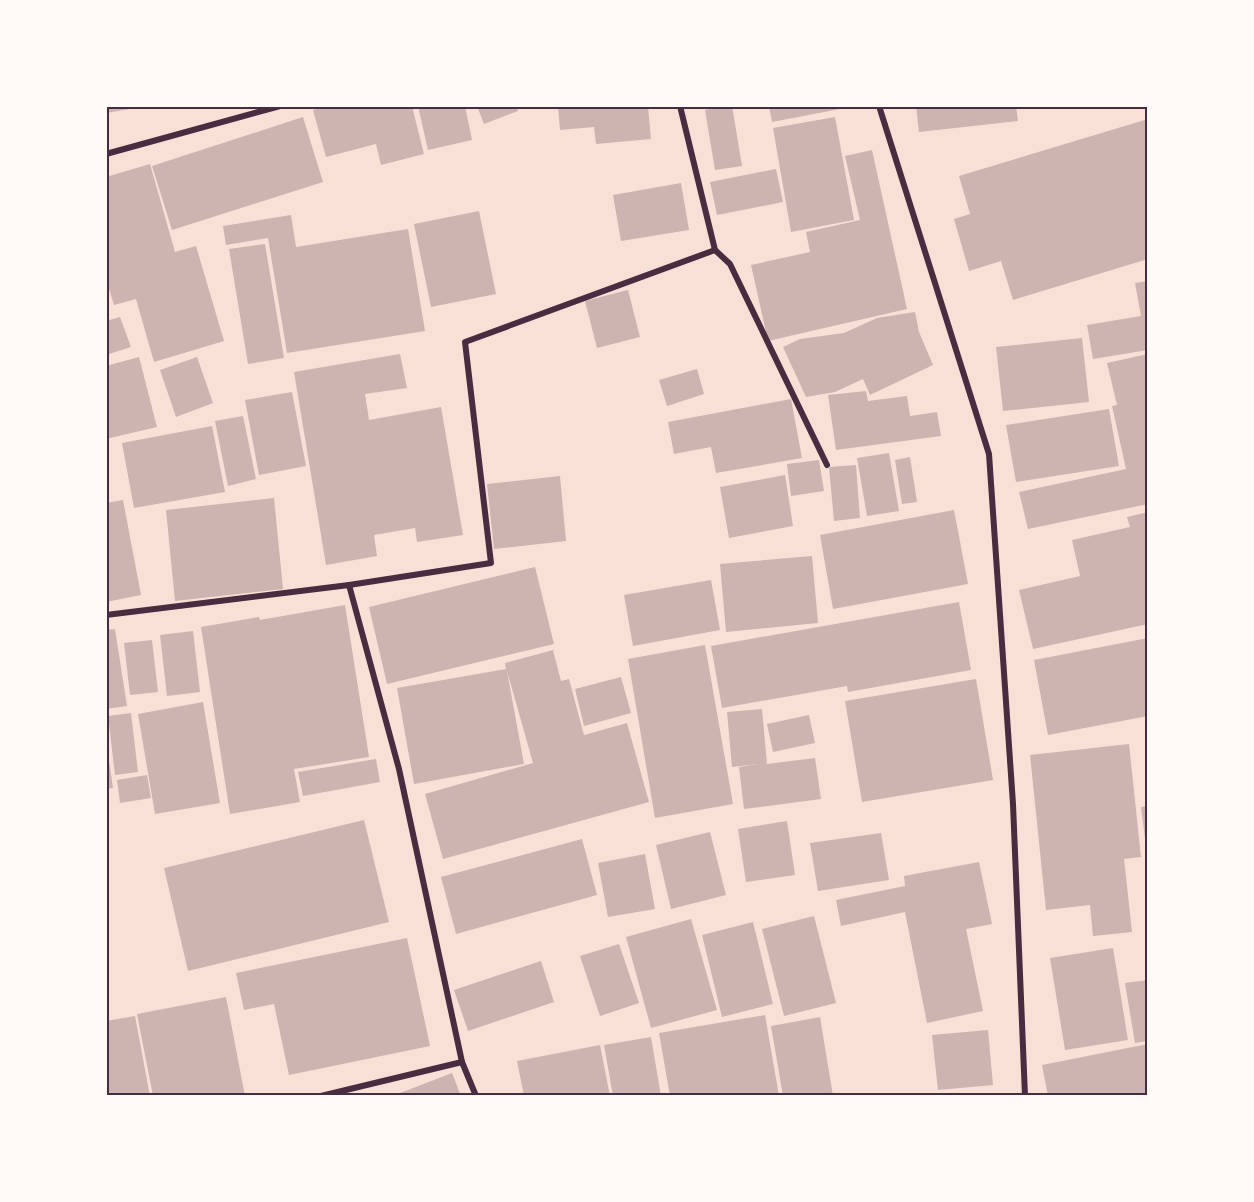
<svg xmlns="http://www.w3.org/2000/svg" width="1254" height="1202" font-family="Lora,serif">
<rect width="100%" height="100%" fill="#f7e1d7"/>
<g fill="#ccb4b1">
<polygon points="106,106 136,106 136,108 106,113"/>
<polygon points="327,106 412,106 424,154 381,165 376,144 326,157 313,110"/>
<polygon points="418,106 465,106 472,140 428,150"/>
<polygon points="477,106 517,106 518,111 484,124"/>
<polygon points="558,106 648,106 651,139 596,144 594,127 560,130"/>
<polygon points="725,106 732,106 742,166 715,170 705,110"/>
<polygon points="769,106 840,106 840,109 772,122"/>
<polygon points="916,106 1016,106 1018,121 919,132"/>
<polygon points="303,117 323,182 172,230 152,166"/>
<polygon points="835,117 854,220 791,232 773,128"/>
<polygon points="1148,119 1148,259 1013,300 1001,261 969,271 954,219 970,214 959,176"/>
<polygon points="872,150 907,309 768,341 751,265 810,252 806,232 860,220 845,156"/>
<polygon points="150,164 175,252 196,246 224,341 154,362 136,299 114,305 106,279 106,177"/>
<polygon points="776,169 783,202 717,215 710,182"/>
<polygon points="681,183 689,230 621,241 613,195"/>
<polygon points="479,211 496,294 431,307 414,224"/>
<polygon points="291,215 296,247 408,229 425,331 287,353 268,238 226,245 223,226"/>
<polygon points="265,244 284,358 248,364 229,249"/>
<polygon points="1148,281 1148,350 1093,359 1087,325 1141,316 1135,283"/>
<polygon points="628,290 640,337 597,348 585,301"/>
<polygon points="915,312 919,332 933,365 870,395 863,379 835,392 806,397 783,347 800,339 844,333 877,318"/>
<polygon points="120,317 131,347 106,355 106,321"/>
<polygon points="1082,338 1089,402 1003,411 996,347"/>
<polygon points="400,354 407,388 365,394 369,420 441,407 463,535 417,542 415,528 374,535 377,556 326,565 294,372"/>
<polygon points="1148,354 1148,504 1028,529 1019,492 1126,469 1112,406 1117,405 1107,363"/>
<polygon points="139,357 157,427 106,439 106,366"/>
<polygon points="197,357 213,403 176,417 160,370"/>
<polygon points="697,369 704,394 667,406 659,380"/>
<polygon points="866,391 868,401 907,396 910,416 937,412 941,436 836,450 828,395"/>
<polygon points="292,392 306,466 259,475 245,400"/>
<polygon points="791,399 802,458 716,473 711,447 674,454 668,422"/>
<polygon points="1109,409 1119,466 1016,482 1006,425"/>
<polygon points="243,416 256,479 228,486 215,421"/>
<polygon points="212,426 225,492 134,508 122,443"/>
<polygon points="889,453 899,511 867,516 857,458"/>
<polygon points="910,457 917,502 902,504 895,460"/>
<polygon points="819,460 824,491 791,496 787,464"/>
<polygon points="856,465 860,518 834,521 829,467"/>
<polygon points="785,475 793,526 729,538 720,487"/>
<polygon points="560,476 566,541 494,549 487,484"/>
<polygon points="274,498 283,589 175,601 166,510"/>
<polygon points="123,500 141,595 106,602 106,503"/>
<polygon points="954,510 968,584 833,609 820,535"/>
<polygon points="1148,512 1148,624 1033,649 1019,590 1080,576 1072,540 1130,527 1127,517"/>
<polygon points="812,556 818,623 726,632 720,564"/>
<polygon points="535,567 554,644 387,684 369,607"/>
<polygon points="711,580 720,630 633,646 624,595"/>
<polygon points="959,602 971,670 848,692 847,686 722,708 711,646"/>
<polygon points="345,605 369,757 294,769 300,802 230,814 201,627 259,617 260,620"/>
<polygon points="115,629 127,706 106,709 106,630"/>
<polygon points="193,631 200,692 167,696 160,635"/>
<polygon points="1148,638 1148,716 1048,735 1034,660"/>
<polygon points="152,640 158,692 130,695 124,643"/>
<polygon points="705,645 733,804 655,818 628,659"/>
<polygon points="553,650 561,681 569,679 584,735 627,723 649,802 443,859 425,794 533,763 507,671 524,764 414,784 397,688 506,669 505,663"/>
<polygon points="621,677 631,713 584,726 575,689"/>
<polygon points="976,679 993,780 862,802 845,701"/>
<polygon points="203,702 220,803 155,814 138,714"/>
<polygon points="762,709 767,764 815,758 821,799 744,809 739,767 758,764 732,767 727,712"/>
<polygon points="131,713 138,772 115,775 108,716"/>
<polygon points="809,715 815,743 773,752 767,724"/>
<polygon points="1129,744 1141,857 1124,859 1132,932 1093,936 1090,905 1046,910 1030,755"/>
<polygon points="106,753 108,753 113,788 106,789"/>
<polygon points="376,759 380,782 303,796 298,772"/>
<polygon points="147,775 151,798 120,803 117,780"/>
<polygon points="1148,806 1148,847 1146,847 1141,807"/>
<polygon points="364,820 389,922 188,971 164,868"/>
<polygon points="787,821 795,875 746,882 738,829"/>
<polygon points="710,832 726,895 671,909 656,845"/>
<polygon points="881,833 889,880 818,891 810,843"/>
<polygon points="582,839 597,895 456,934 441,877"/>
<polygon points="645,854 655,909 608,917 598,863"/>
<polygon points="979,862 992,924 966,929 983,1011 927,1023 905,912 841,926 836,900 905,886 904,876"/>
<polygon points="814,916 836,1003 784,1016 762,929"/>
<polygon points="691,919 717,1010 651,1028 626,937"/>
<polygon points="753,922 773,1004 722,1017 702,935"/>
<polygon points="407,938 430,1046 289,1075 274,1004 244,1010 236,973"/>
<polygon points="619,944 639,1003 600,1016 580,956"/>
<polygon points="1113,948 1128,1040 1065,1050 1050,958"/>
<polygon points="541,961 554,1002 468,1031 454,990"/>
<polygon points="1148,980 1148,1041 1135,1043 1125,983"/>
<polygon points="226,997 245,1096 153,1096 137,1014"/>
<polygon points="765,1015 779,1096 670,1096 659,1033"/>
<polygon points="135,1016 150,1096 106,1096 106,1021"/>
<polygon points="820,1017 833,1096 783,1096 771,1026"/>
<polygon points="988,1030 993,1085 938,1090 932,1035"/>
<polygon points="651,1037 661,1096 613,1096 604,1045"/>
<polygon points="1148,1044 1148,1096 1048,1096 1042,1065"/>
<polygon points="600,1045 610,1096 524,1096 517,1061"/>
<polygon points="452,1073 461,1096 395,1096 395,1095"/>
</g>
<g fill="none" stroke-linecap="round" stroke-linejoin="round">
<g stroke="#4a2c40" stroke-width="6">
<polyline points="680,106 715,250 730,264 827,465"/>
<polyline points="879,106 989,454 1013,804 1025,1096"/>
<polyline points="106,154 280,106"/>
<polyline points="349,585 491,563 465,342 715,250"/>
<polyline points="106,615 349,585 399,769 462,1062 476,1096"/>
<polyline points="321,1096 462,1062"/>
</g>
</g>
<rect width="1254" height="1202" fill="none" stroke="#fffaf5" stroke-width="216"/>
<rect x="108" y="108" width="1038" height="986" fill="none" stroke="#4a2c40" stroke-width="2"/>
</svg>
